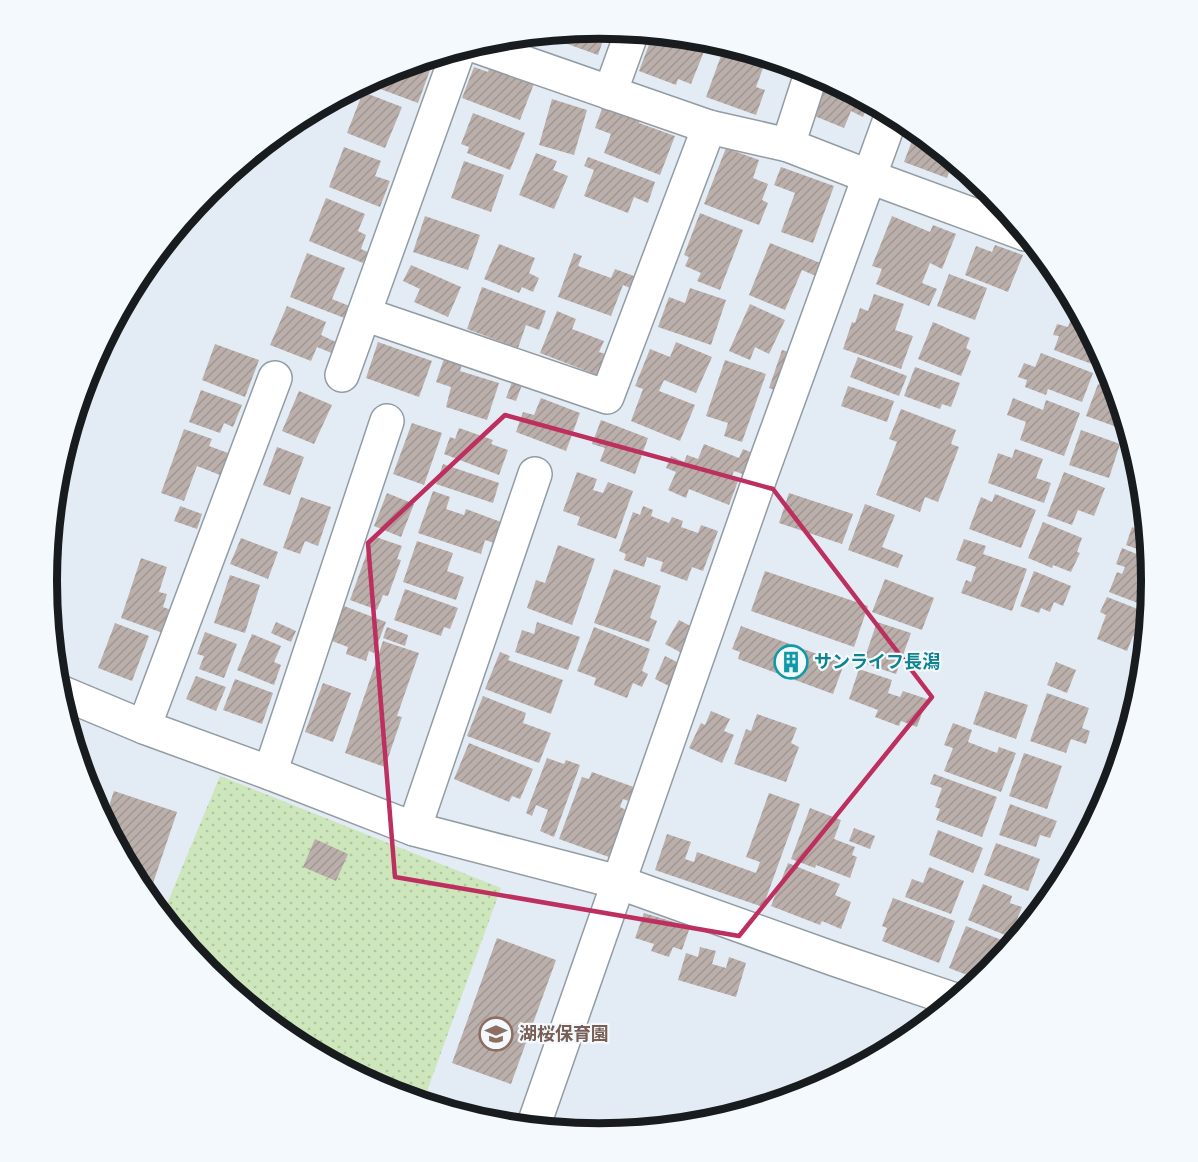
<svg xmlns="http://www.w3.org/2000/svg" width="1198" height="1162" font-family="Manrope,'Noto Sans JP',sans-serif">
<defs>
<pattern id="green-dots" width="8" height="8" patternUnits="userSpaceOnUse" patternTransform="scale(1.5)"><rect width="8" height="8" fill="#cde6bb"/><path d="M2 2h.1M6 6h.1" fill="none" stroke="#afc5a0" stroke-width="1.8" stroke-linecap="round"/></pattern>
<pattern id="building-hatch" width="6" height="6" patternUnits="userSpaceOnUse" patternTransform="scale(1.5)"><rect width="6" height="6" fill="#bbafab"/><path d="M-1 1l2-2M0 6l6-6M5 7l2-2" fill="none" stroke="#a09693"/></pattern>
</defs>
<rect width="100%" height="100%" fill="#e3ecf4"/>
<polygon fill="url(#green-dots)" points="220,776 501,888 423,1102 387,1091 292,1040 208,971 162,916"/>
<g fill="url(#building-hatch)">
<polygon points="599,29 607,29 598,55 551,38 552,33"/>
<polygon points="653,34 668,35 705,49 691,84 678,79 676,85 639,71"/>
<polygon points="722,53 763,68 756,87 765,90 756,115 706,97"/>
<polygon points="424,59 421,67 430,70 418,103 375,87 379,75 388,70"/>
<polygon points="491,64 535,81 520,120 462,98 474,67 488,72"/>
<polygon points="826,82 849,91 869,102 863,117 851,111 844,128 812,115"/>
<polygon points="363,92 402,107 385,148 347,133"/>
<polygon points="552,99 587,110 574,155 539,145"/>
<polygon points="604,103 641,118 639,123 675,136 660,175 604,153 611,134 595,128"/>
<polygon points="473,113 525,133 510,170 467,153 469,147 461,144"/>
<polygon points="916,130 961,167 952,164 947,178 904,162"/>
<polygon points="344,147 381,161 375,176 390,181 380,207 329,187"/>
<polygon points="726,148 759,160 753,178 768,184 762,200 768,203 759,225 704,204"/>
<polygon points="536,153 557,161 553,170 568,176 554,209 519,195"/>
<polygon points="588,157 655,182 648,203 634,197 628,213 584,196 594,170 584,166"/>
<polygon points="464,161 504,175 491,212 451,198"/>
<polygon points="781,167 834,186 813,243 781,232 795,193 774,185"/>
<polygon points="326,198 365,214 358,231 366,235 361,249 368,252 363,263 309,241"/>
<polygon points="700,213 743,230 720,290 697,281 701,273 685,266 689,257 684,255"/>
<polygon points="425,216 480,235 468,270 413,252"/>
<polygon points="892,216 930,232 933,225 956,234 942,269 930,263 922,283 937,289 929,306 876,284 882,269 872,266"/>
<polygon points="770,243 823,264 818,277 802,270 785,310 749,295"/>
<polygon points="499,244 535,258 529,273 539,278 533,292 522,287 519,293 484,279"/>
<polygon points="995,245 1023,255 1008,292 965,275 976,246 992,252"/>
<polygon points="307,253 345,268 332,299 352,307 347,319 290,297"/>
<polygon points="574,253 582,256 578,266 611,278 615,269 634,276 630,288 623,285 611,316 558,297"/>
<polygon points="411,265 461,287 448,317 414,302 420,289 403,281"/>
<polygon points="949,274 987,288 975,320 937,306"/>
<polygon points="482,287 546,311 539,330 526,325 518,348 467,329"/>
<polygon points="690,288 726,300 711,345 658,327 669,297 685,303"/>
<polygon points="874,294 904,304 895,330 913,336 901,369 843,349 852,322 855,323 860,308 868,311"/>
<polygon points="750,304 785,320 769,354 755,347 750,360 729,351"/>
<polygon points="287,306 326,322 321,335 338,343 334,354 317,347 311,361 270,345"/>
<polygon points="1074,310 1078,311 1103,358 1100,367 1054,350 1059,336 1053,335 1057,324 1068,327"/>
<polygon points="557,311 576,319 572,329 604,341 599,352 605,354 597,375 540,353"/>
<polygon points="933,322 970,338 966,348 971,351 961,376 918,359"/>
<polygon points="378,342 432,361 419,397 366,378"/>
<polygon points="676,342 712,357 696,393 664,380 659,391 695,405 680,441 631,421 643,389 635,386 650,349 670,357"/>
<polygon points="215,344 259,360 245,397 202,380"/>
<polygon points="782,350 798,355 784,393 769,388"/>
<polygon points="1041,353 1093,373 1082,402 1048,389 1046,395 1025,387 1027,380 1018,377 1024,363 1035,367"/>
<polygon points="445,356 463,361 460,371 499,383 487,420 446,407 451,387 436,382"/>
<polygon points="858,357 907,376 899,396 850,377"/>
<polygon points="725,360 766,374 742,442 724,436 728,423 706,416"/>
<polygon points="1106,362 1110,370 1113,381 1100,377"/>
<polygon points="915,367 960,383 951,407 942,404 940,409 904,396"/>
<polygon points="512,382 522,385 516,401 506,398"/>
<polygon points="1098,384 1116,390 1128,431 1086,416"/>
<polygon points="848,386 894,401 887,422 841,406"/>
<polygon points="201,390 242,405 233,427 224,423 220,433 189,422"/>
<polygon points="299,391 332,405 314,444 282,431"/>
<polygon points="541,398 580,413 566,451 516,432 523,412 534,415"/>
<polygon points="1013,398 1043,410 1046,400 1080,413 1064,456 1020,440 1026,422 1007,415"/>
<polygon points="901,409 956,430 951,444 959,447 938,502 925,497 920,512 876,495 897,442 889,439"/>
<polygon points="601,420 648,438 635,474 600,461 605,448 592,444"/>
<polygon points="412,423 442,433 424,485 393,474"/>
<polygon points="459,428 493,440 491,444 508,450 499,475 444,454 450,437 455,439"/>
<polygon points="184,429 212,439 209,446 228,453 220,475 197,466 184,501 161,493"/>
<polygon points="1081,430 1120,444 1109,478 1069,465"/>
<polygon points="704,444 739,458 743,449 760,456 751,477 734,471 731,478 738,481 729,505 689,489 686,498 668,490 676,472 666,468 671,456 684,462 687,455 698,459"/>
<polygon points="277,447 304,457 290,495 263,485"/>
<polygon points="1015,449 1043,459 1036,478 1051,483 1044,503 988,483 998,453 1012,458"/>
<polygon points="443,464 499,483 493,503 436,484"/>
<polygon points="577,472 597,479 593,490 603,493 608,482 633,491 616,539 577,525 580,517 563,511"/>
<polygon points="1064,472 1105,488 1094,516 1078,510 1072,525 1047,516"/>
<polygon points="433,491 450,497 446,509 464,515 466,509 501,522 494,543 485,540 481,554 418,533"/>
<polygon points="387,493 414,504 401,537 374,526"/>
<polygon points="789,493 853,514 842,544 779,523"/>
<polygon points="995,494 1036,510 1021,548 969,529 981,497 992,502"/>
<polygon points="301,497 331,507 318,546 305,541 300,554 283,548"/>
<polygon points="865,504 895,515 882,547 903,555 898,568 848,550"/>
<polygon points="180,506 202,514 197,529 174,521"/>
<polygon points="643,506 653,510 651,516 669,523 672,517 683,521 681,527 698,533 701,525 718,531 703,571 692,567 687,581 660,571 663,562 647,557 644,567 624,560 626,554 619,551 633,512 640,515"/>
<polygon points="1043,522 1082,538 1077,552 1080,553 1071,572 1053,565 1052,568 1028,558"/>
<polygon points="1132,527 1147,533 1149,553 1126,545"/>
<polygon points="373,536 402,546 397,559 401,560 388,596 383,595 377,610 350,600"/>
<polygon points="241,538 278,552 268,579 230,564"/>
<polygon points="964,539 986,546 983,554 1027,569 1012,611 961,593 966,580 971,582 976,567 956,560"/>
<polygon points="417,541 453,553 447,571 464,577 456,600 403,582"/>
<polygon points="558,545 595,559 572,625 527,608 536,580 545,583"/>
<polygon points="1122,548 1149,559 1151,581 1151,591 1149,590 1143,605 1109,592 1117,572 1122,574 1125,567 1116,564"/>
<polygon points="141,558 167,567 159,592 167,594 163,607 171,610 163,633 121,618"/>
<polygon points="614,569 661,586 650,618 657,621 649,642 594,623"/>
<polygon points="765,571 868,606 854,647 751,611"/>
<polygon points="1034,571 1071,586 1063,606 1054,602 1050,612 1041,608 1039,613 1020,606"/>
<polygon points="230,575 260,585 245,633 214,623"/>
<polygon points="885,579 934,598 922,630 872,612"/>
<polygon points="405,589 458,608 450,629 444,627 441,636 394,620"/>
<polygon points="1107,597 1148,613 1148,622 1141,639 1133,636 1127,651 1097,639 1106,615 1100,612"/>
<polygon points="344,606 386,622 374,653 369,651 366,661 346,654 348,647 332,641"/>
<polygon points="679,620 700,631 687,656 665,644"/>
<polygon points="276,622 296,631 291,642 271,633"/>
<polygon points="537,622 580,637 568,670 515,652 522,630 534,634"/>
<polygon points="877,622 911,633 896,674 863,663"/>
<polygon points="115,623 149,636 132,681 98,668"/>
<polygon points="741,626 844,664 833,694 738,659 740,652 732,649"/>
<polygon points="387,627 408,635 405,646 383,638"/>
<polygon points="594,627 650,649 642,671 648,674 642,687 633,683 627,698 594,685 596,678 577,671"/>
<polygon points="205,632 237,644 224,678 199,669 204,656 197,654"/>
<polygon points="252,634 281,646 274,662 281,665 274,685 237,670"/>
<polygon points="383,641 419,653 397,716 402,717 385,767 345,753"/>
<polygon points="500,652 510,656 508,660 563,680 551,714 485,689"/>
<polygon points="665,656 687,667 677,690 655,679"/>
<polygon points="1056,662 1076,670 1067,693 1047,685"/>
<polygon points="859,669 892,680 888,693 900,697 903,691 927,699 917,727 901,721 899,726 875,717 878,710 849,699"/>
<polygon points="196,676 226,687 216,711 186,699"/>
<polygon points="235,679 273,693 262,724 223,710"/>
<polygon points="323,683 351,693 333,742 305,732"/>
<polygon points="985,691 1028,705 1016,739 973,724"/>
<polygon points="1047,693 1089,708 1082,728 1090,731 1086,744 1071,739 1066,753 1030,741"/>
<polygon points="483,696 526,713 523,723 551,733 539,763 467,736"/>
<polygon points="711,711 730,719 724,731 734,735 722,763 689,748 701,723 705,725"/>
<polygon points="757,714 797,728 791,743 799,747 786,782 734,764 746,729 751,731"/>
<polygon points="953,723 972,730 968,742 997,753 999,747 1016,753 1001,792 944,771 953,748 944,745"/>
<polygon points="469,743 533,769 520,799 512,796 509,802 454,779"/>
<polygon points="1024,753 1062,766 1047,809 1009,796"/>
<polygon points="547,758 564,764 566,760 580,765 554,837 540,831 548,810 536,805 532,816 526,813"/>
<polygon points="592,772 642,790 637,804 623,799 620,807 626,810 621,825 632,829 620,861 559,839 582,777 589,779"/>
<polygon points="934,774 997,797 982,837 936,820 940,809 935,807 942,788 930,784"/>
<polygon points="114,791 177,812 148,898 139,888 104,821"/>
<polygon points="769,793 800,804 763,907 655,870 667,834 691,842 685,859 694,862 697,852 756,873 760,862 746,857"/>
<polygon points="1010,804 1057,821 1050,838 1040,835 1036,847 999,835"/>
<polygon points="810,808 841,820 834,839 855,847 852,855 857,857 850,878 816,865 815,868 791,859"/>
<polygon points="854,828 875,836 870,849 849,841"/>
<polygon points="938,830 983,848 973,873 929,855"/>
<polygon points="315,839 348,854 336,881 303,867"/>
<polygon points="996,843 1040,859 1028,891 984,875"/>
<polygon points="788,863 840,884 835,895 851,902 841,929 822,921 820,925 771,906"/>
<polygon points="929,867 964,881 951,914 905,897 912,879 923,883"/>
<polygon points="983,884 1012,896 1010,903 1022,907 1010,937 968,920"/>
<polygon points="893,898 955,921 939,963 882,941 887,928 882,926"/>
<polygon points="644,913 690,927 682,950 673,947 669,957 651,951 654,944 635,938"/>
<polygon points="966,926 1012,944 989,972 980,980 949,968"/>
<polygon points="497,938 556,960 511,1084 452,1063"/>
<polygon points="700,947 716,951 712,964 726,968 729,957 746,963 736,997 678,980 686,953 698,957"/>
</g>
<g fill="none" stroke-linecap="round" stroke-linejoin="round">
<defs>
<g id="minor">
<polyline points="473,45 709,127 788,145 870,177 1025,234"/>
<polyline points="610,93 632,32"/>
<polyline points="788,145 812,71"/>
<polyline points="364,314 607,397 709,127"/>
<polyline points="342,375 459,49"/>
<polyline points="58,691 144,727 270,773 414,829 618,882 834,959 955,1000"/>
<polyline points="144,727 275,378"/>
<polyline points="270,773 387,421"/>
<polyline points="414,829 535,474"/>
<polyline points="533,1127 762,472 892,114"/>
</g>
</defs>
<use href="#minor" stroke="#939ca3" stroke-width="36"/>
<use href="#minor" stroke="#fff" stroke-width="33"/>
</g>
<path fill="none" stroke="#bd2f5e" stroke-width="4.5" stroke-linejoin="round" d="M505,415L773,489L932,697L739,936L395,877L368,543Z"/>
<defs>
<symbol id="building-ring" viewBox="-11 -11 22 22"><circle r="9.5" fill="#f3f9fd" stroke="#0f9aa8" stroke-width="1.5"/><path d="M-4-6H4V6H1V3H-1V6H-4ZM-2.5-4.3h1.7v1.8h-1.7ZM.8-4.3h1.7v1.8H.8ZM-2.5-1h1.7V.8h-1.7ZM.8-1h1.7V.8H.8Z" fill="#0f9aa8"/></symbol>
<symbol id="school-ring" viewBox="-11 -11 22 22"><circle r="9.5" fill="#f3f9fd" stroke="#8d6e63" stroke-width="1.5"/><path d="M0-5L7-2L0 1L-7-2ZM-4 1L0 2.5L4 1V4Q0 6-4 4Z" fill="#8d6e63"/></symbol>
</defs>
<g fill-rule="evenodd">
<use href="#building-ring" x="772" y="643" width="38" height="38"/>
<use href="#school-ring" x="477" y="1015" width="38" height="38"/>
</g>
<g text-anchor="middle" stroke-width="4.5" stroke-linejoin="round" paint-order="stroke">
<g font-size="18" font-weight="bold" fill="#0d838f" stroke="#f3f9fd" text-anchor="start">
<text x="814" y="668">サンライフ長潟</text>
</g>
<g font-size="18" font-weight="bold" fill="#785e54" stroke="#f3f9fd" text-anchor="start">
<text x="519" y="1040">湖桜保育園</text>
</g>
</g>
<path d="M0 0H1198V1162H0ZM57 581a542 542 0 1 1 1084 0a542 542 0 1 1-1084 0Z" fill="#f3f9fd" fill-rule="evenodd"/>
<path fill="none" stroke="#191c1f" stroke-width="8" d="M57 581a542 542 0 1 1 1084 0a542 542 0 1 1-1084 0Z"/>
</svg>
